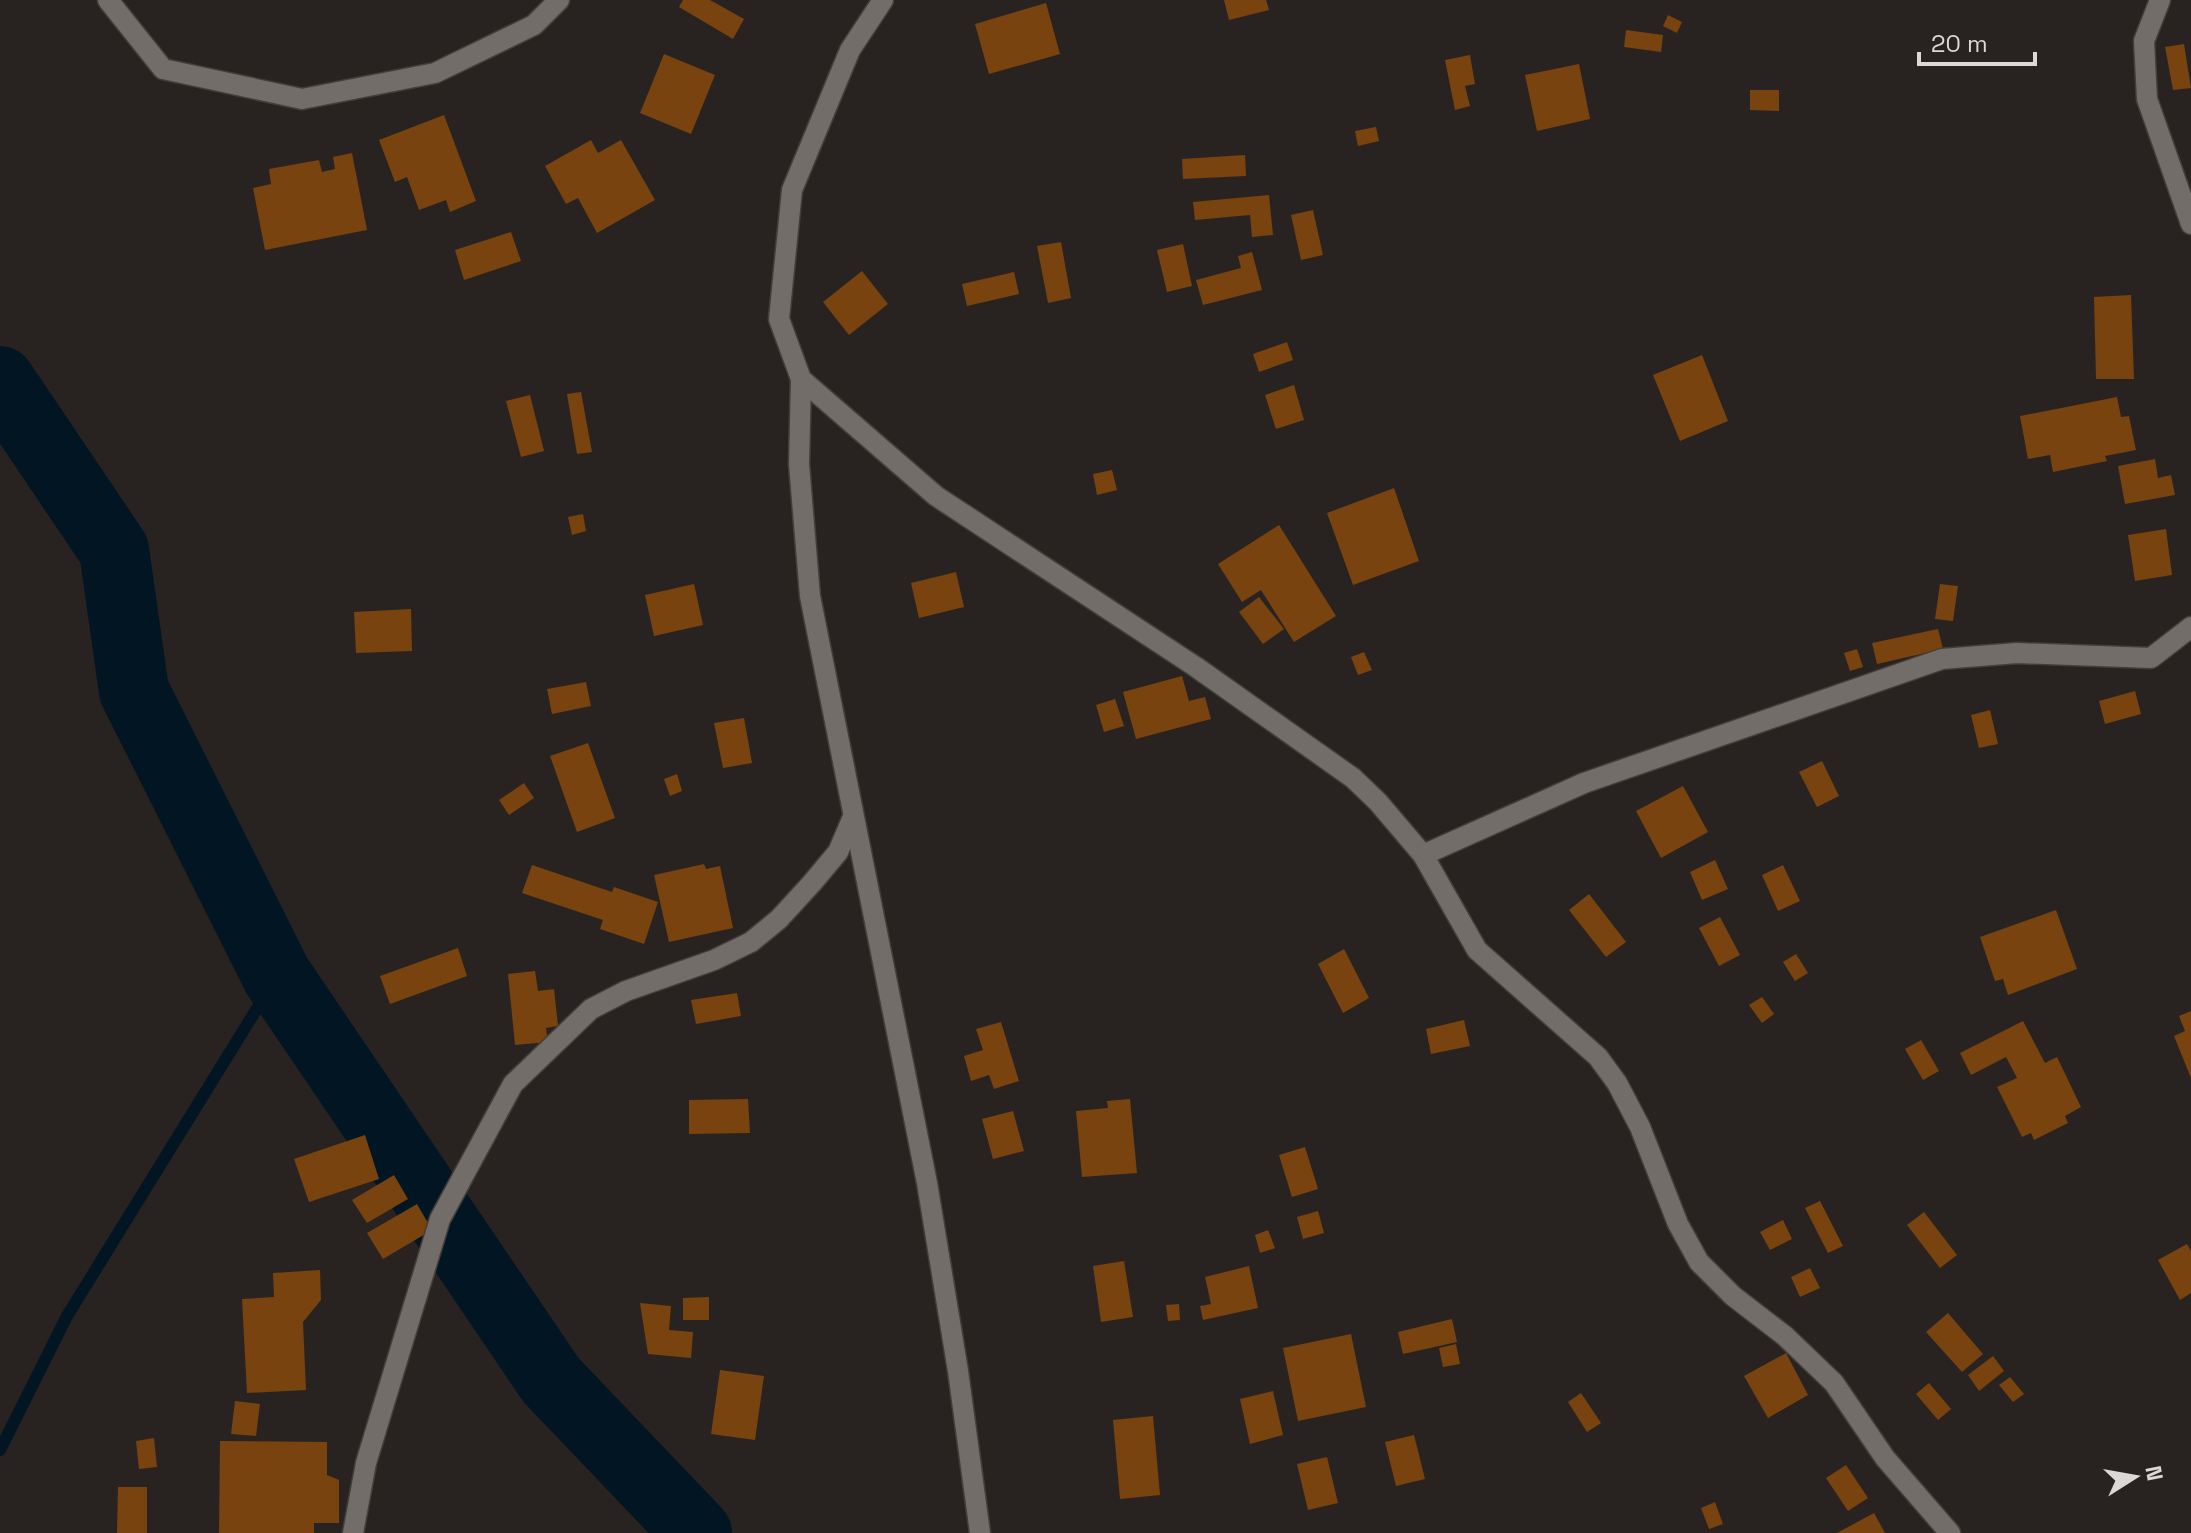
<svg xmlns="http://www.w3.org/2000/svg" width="2191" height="1533" font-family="'Space Grotesk',sans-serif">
<rect width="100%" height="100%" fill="#282320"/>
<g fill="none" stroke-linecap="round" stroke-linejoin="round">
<polyline stroke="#011522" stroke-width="12" points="0,1450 67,1316 277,976"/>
<polyline stroke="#011522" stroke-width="70" points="0,381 114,550 134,691 277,976 551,1380 697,1533"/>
</g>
<g fill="#78430e">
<polygon points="683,0 710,0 744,19 733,39 679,7"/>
<polygon points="1224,0 1266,0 1269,10 1229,20"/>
<polygon points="1046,3 1060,54 989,74 975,24"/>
<polygon points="1668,15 1682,22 1677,33 1663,26"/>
<polygon points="1626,30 1663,35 1661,52 1624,47"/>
<polygon points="2184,44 2191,88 2173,90 2165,47"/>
<polygon points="664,54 715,75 691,134 640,113"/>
<polygon points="1470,55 1475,84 1465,86 1470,106 1455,110 1445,60"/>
<polygon points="1579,64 1590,119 1537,131 1525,75"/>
<polygon points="1750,90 1779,90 1779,111 1750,110"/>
<polygon points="444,115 476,201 450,212 446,200 419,210 407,177 395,182 379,140"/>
<polygon points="1376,127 1379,141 1358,146 1355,131"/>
<polygon points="591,140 598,153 621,140 655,200 597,233 578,198 566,204 545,166"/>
<polygon points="352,153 367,230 265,250 253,188 271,184 269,169 319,160 322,172 335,169 333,157"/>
<polygon points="1245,155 1246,176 1183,179 1182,159"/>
<polygon points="1269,195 1273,235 1252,237 1250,215 1195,220 1193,202"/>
<polygon points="1313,210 1323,255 1301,260 1291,215"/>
<polygon points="511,232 521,261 464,280 455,250"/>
<polygon points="1061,242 1071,298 1048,303 1037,246"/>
<polygon points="1183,244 1192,286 1167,292 1157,250"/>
<polygon points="1252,252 1262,290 1203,305 1196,280 1241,268 1238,256"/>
<polygon points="862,271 888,304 849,335 823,302"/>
<polygon points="1014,272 1019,294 967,306 962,284"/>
<polygon points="2131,295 2134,379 2096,379 2094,297"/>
<polygon points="1287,342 1293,360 1259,372 1253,354"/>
<polygon points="1702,355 1728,421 1680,441 1653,375"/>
<polygon points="1294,385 1304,420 1276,429 1265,395"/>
<polygon points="581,392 592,452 577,454 567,394"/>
<polygon points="530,395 544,451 521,457 506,401"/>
<polygon points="2117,397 2121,417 2129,416 2136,450 2105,456 2107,461 2053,472 2050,455 2028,459 2020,416"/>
<polygon points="2155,459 2158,478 2171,475 2175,495 2125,504 2118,466"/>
<polygon points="1112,470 1117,490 1097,495 1093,474"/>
<polygon points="1394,488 1419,561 1353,585 1327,513"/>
<polygon points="583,514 586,531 572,535 568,517"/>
<polygon points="1279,525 1336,616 1294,642 1261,590 1242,602 1218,564"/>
<polygon points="2166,529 2172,575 2135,581 2128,535"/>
<polygon points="956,572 964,607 919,618 911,583"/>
<polygon points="694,584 703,625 654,636 645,595"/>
<polygon points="1940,584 1958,586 1953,621 1935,619"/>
<polygon points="1259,597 1284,629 1263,644 1239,612"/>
<polygon points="411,609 412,651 356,653 354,612"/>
<polygon points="1938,629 1943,649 1877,664 1872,643"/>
<polygon points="1857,649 1863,667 1850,671 1844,653"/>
<polygon points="1364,652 1372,670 1358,675 1351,657"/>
<polygon points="1182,676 1189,701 1205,697 1211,719 1136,739 1123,692"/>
<polygon points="586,682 591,706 552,714 547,689"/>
<polygon points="2135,691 2141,714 2105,724 2099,701"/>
<polygon points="1115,699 1124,726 1104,732 1096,705"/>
<polygon points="1990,710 1998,744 1979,748 1971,715"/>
<polygon points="744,718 752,763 723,768 714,723"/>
<polygon points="588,743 615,818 577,832 550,756"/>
<polygon points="1822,761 1839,796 1817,807 1799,772"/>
<polygon points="677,774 682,791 670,796 664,779"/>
<polygon points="524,783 534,798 509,815 499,800"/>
<polygon points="1683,786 1708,832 1661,858 1636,811"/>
<polygon points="1715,860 1728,889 1702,900 1690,872"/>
<polygon points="704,864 706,869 720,866 733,928 669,942 654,875"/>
<polygon points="532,865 612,892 614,887 658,902 644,944 600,929 603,920 522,893"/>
<polygon points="1783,865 1800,901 1778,911 1762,875"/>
<polygon points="1589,894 1626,942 1606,957 1569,910"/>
<polygon points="2056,910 2077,969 2008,995 2003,979 1995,981 1980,937"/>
<polygon points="1720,917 1740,955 1719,966 1699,928"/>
<polygon points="458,948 467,976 390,1004 380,976"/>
<polygon points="1344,949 1369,998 1343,1013 1318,964"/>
<polygon points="1796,954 1808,973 1795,981 1783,962"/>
<polygon points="535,971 538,991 554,989 558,1026 546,1028 548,1042 515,1045 508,974"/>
<polygon points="737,993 741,1016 696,1024 691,1000"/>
<polygon points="1762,997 1774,1014 1762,1023 1749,1005"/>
<polygon points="2191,1011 2191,1078 2174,1036 2185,1031 2179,1016"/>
<polygon points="1464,1020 1470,1046 1431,1054 1426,1029"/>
<polygon points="2023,1021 2045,1063 2057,1057 2081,1107 2065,1116 2068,1123 2034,1140 2031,1133 2022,1137 1997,1087 2017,1078 2006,1057 1971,1075 1960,1053"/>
<polygon points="1001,1022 1019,1081 994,1089 989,1075 971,1081 964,1056 983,1050 976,1029"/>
<polygon points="1921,1040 1939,1071 1923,1080 1905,1049"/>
<polygon points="748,1099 750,1133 689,1134 689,1100"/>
<polygon points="1130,1099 1137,1173 1082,1177 1076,1111 1108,1108 1107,1101"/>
<polygon points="1013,1111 1024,1151 993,1159 982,1119"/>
<polygon points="365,1135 379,1179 309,1202 294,1159"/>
<polygon points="1305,1147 1318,1189 1292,1197 1279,1155"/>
<polygon points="394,1175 408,1199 367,1223 352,1200"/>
<polygon points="1820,1201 1843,1246 1828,1253 1805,1208"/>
<polygon points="417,1204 432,1230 383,1259 367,1233"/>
<polygon points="1318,1211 1324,1233 1303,1239 1297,1217"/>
<polygon points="1924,1212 1957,1255 1940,1268 1907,1225"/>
<polygon points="1783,1220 1792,1239 1770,1250 1760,1232"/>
<polygon points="1268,1230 1275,1248 1260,1253 1255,1235"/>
<polygon points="2187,1244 2191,1251 2191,1293 2180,1300 2158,1260"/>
<polygon points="1124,1261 1133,1317 1101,1322 1093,1266"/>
<polygon points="1249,1266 1258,1308 1203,1320 1200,1306 1211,1304 1205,1277"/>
<polygon points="1810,1268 1820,1288 1800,1297 1791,1277"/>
<polygon points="320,1270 321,1300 303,1322 306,1390 247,1393 242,1299 274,1297 273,1273"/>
<polygon points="709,1297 709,1320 683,1320 683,1298"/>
<polygon points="640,1303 671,1306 669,1330 693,1332 691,1358 648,1354"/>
<polygon points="1179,1304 1180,1320 1168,1321 1166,1305"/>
<polygon points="1948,1313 1983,1354 1962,1372 1926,1332"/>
<polygon points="1452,1319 1457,1342 1403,1354 1398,1332"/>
<polygon points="1351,1334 1366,1407 1298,1421 1283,1348"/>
<polygon points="1456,1344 1460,1364 1443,1367 1439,1348"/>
<polygon points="1786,1353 1808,1395 1768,1418 1744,1376"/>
<polygon points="1993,1356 2004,1371 1979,1391 1968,1375"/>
<polygon points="720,1370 764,1376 755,1440 711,1434"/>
<polygon points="2010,1377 2024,1394 2013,1402 1999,1385"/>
<polygon points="1929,1383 1951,1409 1938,1420 1916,1394"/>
<polygon points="1273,1391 1283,1435 1250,1444 1240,1399"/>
<polygon points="1581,1393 1601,1423 1587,1432 1568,1402"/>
<polygon points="235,1401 260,1404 256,1436 231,1434"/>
<polygon points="1153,1416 1160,1495 1120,1499 1113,1420"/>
<polygon points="1414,1435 1425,1479 1396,1486 1385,1442"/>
<polygon points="154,1438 157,1467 139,1469 136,1441"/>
<polygon points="220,1441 327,1442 327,1475 339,1480 339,1523 314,1523 314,1533 219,1533"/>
<polygon points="1327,1457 1338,1503 1308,1510 1297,1464"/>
<polygon points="1846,1465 1868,1498 1848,1511 1826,1478"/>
<polygon points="118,1487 147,1487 147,1533 117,1533"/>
<polygon points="1715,1502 1723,1524 1709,1529 1701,1508"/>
<polygon points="1874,1513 1885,1533 1837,1533"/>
</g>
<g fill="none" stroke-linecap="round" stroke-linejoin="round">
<defs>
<g id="minor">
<polyline points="108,0 163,69 302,99 435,73 534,25 559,0"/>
<polyline points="883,0 850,50 792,190 779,319 801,379 936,496 1196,667 1353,778 1378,802 1423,855 1477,950 1598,1057 1617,1083 1640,1127 1678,1224 1699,1262 1733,1296 1785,1336 1834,1383 1885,1458 1950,1533"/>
<polyline points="2160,0 2144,41 2147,99 2191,224"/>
<polyline points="801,379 799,464 810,596 927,1183 958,1371 980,1533"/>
<polyline points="1423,855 1584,783 1942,659 2017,653 2151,658 2191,627"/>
<polyline points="353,1533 366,1463 440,1219 513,1084 591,1009 626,991 714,960 751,942 779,919 812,883 838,852 853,817"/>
</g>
</defs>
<use href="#minor" stroke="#423e3a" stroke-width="23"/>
<use href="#minor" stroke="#736d69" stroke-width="20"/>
</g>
<g transform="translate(2135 1477) rotate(79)" stroke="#282320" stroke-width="6" paint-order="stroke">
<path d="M0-6L14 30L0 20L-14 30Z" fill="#dcd8d6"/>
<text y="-12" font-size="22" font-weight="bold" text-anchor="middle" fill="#dcd8d6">N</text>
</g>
<path d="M1919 52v12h116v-12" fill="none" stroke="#dcd8d6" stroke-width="4"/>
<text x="1931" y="52" font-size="24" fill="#dcd8d6" stroke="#282320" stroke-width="6" paint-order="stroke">20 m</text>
</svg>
